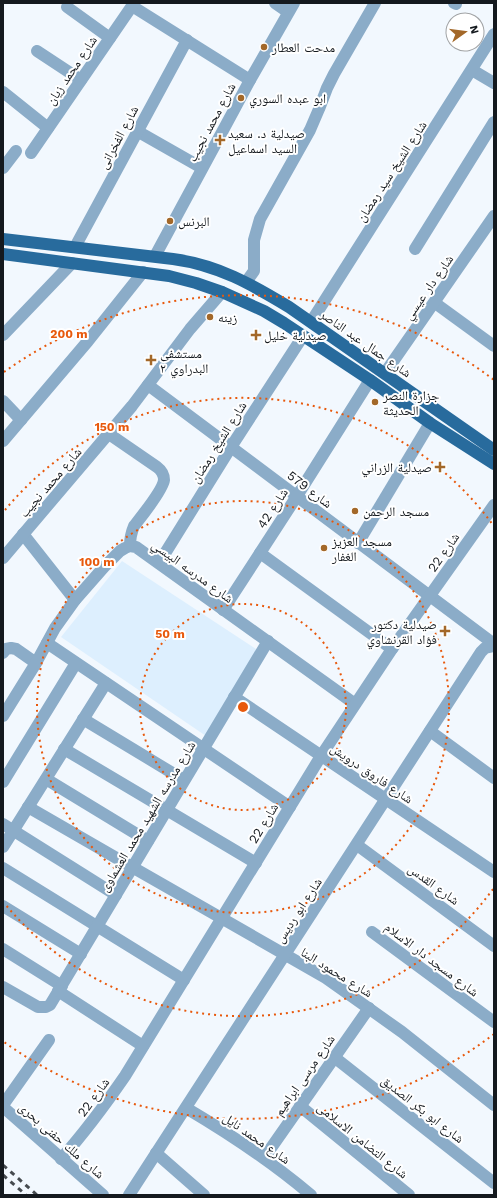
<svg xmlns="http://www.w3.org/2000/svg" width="497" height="1198" font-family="'Work Sans','Noto Naskh Arabic',sans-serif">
<rect width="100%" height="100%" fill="#f2f8fe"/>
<polygon fill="#ddeffe" points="122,561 259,651 206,736 61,637"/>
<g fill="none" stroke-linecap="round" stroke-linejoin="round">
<g stroke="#8bacc8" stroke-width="12">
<polyline points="275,3 288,12"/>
<polyline points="454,3 456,4"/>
<polyline points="132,6 250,80"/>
<polyline points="67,7 110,38"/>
<polyline points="37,51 81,80"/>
<polyline points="472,70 494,83"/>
<polyline points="3,92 48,128"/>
<polyline points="137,131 202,168"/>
<polyline points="31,153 134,3"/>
<polyline points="3,168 16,151"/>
<polyline points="75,247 187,40"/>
<polyline points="415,249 494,122"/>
<polyline points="155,256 234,110 250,80 294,3"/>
<polyline points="246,282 254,271 254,240 260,219 310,130 319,109 327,88 334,74 375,3"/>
<polyline points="435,303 494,346"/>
<polyline points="311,322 494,34"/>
<polyline points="3,335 72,263"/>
<polyline points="385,373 494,216"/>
<polyline points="148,385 494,644"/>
<polyline points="3,401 21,420"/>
<path d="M109,434L157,467C161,470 164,475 164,480C163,490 141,517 134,526C131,533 130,539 130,546"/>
<polyline points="3,441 88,341 143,272"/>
<polyline points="23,534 75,600"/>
<polyline points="358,543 430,423"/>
<polyline points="260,553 392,649"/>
<polyline points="3,558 132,406 190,329 222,292"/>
<polyline points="159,563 231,447 303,336"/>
<polyline points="223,610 297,496 370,380"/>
<polyline points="47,643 290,807"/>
<polyline points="3,653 6,649 11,648 16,649 36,663"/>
<polyline points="234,697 494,872"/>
<polyline points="3,716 36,663 55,628 75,600 104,567 120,551 125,548 130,546 136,547 355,704"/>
<polyline points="83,719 184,780"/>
<polyline points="430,731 494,778"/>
<polyline points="64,749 256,863"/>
<polyline points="46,779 148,841"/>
<polyline points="3,782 76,663"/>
<polyline points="28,807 132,867 326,978 402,1032 494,1105"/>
<polyline points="3,824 116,895"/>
<polyline points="357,845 494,946"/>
<polyline points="3,847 106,683"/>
<polyline points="3,868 184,980"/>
<polyline points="3,906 81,954"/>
<polyline points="372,932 494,1022"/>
<polyline points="3,949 62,986"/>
<polyline points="3,987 38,1007 46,1007 50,1005 268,641"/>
<polyline points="58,991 143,1046"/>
<polyline points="334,1057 494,1183"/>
<polyline points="3,1105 49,1040"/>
<polyline points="300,1106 409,1195"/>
<polyline points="3,1107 103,1195"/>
<path d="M186,1108C230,1134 272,1162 311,1195"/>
<polyline points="156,1153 204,1195"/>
<polyline points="264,1158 369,1008"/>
<path d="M61,1159C85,1132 105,1105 125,1076L321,756L392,649L494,505"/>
<polyline points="129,1195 481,652 485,648 494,646"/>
</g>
<g stroke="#286b9d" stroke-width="12">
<path d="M3,239L173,259C218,265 251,284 289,307L494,450"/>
<polyline points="3,254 169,276 196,283 222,292 264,311 284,323 370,380 430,423 494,464"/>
</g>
<g stroke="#464b50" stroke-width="3" stroke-dasharray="5 5" stroke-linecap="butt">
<polyline points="3,1165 37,1195"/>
<polyline points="3,1175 26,1195"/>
</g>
</g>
<g fill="none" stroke="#e8590c" stroke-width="2" stroke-dasharray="2 4">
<circle cx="243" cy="707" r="103"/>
<circle cx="243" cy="707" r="206"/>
<path d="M493 889A309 309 0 0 1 5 904M5 510A309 309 0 0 1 493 525"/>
<path d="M494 1034A412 412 0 0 1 4 1042M4 372A412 412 0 0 1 494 380"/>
</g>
<g fill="#a36829" stroke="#fff" stroke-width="1.5">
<circle cx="264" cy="47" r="4"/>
<circle cx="241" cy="98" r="4"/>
<path d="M218 134h4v4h4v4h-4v4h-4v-4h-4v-4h4z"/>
<circle cx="170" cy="221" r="4"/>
<circle cx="210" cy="317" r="4"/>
<path d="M254 329h4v4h4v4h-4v4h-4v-4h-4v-4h4z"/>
<path d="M149 354h4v4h4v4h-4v4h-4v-4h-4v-4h4z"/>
<circle cx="375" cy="402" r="4"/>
<path d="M438 461h4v4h4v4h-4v4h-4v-4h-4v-4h4z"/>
<circle cx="355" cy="511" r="4"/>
<circle cx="324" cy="548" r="4"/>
<path d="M443 625h4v4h4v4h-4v4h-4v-4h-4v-4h4z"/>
</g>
<g text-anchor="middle" stroke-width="4" stroke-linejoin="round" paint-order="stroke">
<g font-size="13" fill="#14191e" stroke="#fff" text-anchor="start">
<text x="272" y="52">مدحت العطار</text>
<text x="249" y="103">ابو عبده السوري</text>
<text x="228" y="138">صيدلية د. سعيد<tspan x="228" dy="15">السيد اسماعيل</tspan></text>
<text x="178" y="226">البرنس</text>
<text x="218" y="322">زينه</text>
<text x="264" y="340">صيدلية خليل</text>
<text x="160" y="358">مستشفى<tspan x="160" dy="15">البدراوي ٢</tspan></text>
<text x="383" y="400">جزارة النصر<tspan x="383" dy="15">الحديثة</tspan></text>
<text x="432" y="472" text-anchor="end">صيدلية الزراني</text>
<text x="363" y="516">مسجد الرحمن</text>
<text x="332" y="546">مسجد العزيز<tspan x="332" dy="15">الغفار</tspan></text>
<text x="437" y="629" text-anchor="end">صيدلية دكتور<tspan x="437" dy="15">فؤاد القرنشاوي</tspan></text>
</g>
<g font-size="13" fill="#14191e" stroke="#fff">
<text transform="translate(71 70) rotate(-56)" y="5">شارع محمد زيان</text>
<text transform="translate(211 122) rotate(-62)" y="5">شارع محمد نجيب</text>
<text transform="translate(118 137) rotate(-62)" y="5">شارع الفخرانى</text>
<text transform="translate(391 171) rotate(-57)" y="5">شارع الشيخ سيد رمضان</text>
<text transform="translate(428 287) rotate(-55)" y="5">شارع دار عيسي</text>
<text transform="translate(366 343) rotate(35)" y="5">شارع جمال عبد الناصر</text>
<text transform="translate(218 442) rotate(-58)" y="5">شارع الشيخ رمضان</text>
<text transform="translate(50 482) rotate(-49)" y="5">شارع محمد نجيب</text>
<text transform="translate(310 489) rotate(37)" y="5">شارع 579</text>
<text transform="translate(272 508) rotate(-57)" y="5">شارع 42</text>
<text transform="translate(443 552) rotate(-55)" y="5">شارع 22</text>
<text transform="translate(193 571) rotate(36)" y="5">شارع مدرسه البيسي</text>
<text transform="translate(372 773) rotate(34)" y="5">شارع فاروق درويش</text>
<text transform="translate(147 816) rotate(-59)" y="5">شارع مدرسه الشهيد محمد العشماوى</text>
<text transform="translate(263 823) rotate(-59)" y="5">شارع 22</text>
<text transform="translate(434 884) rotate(36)" y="5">شارع القدس</text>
<text transform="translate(298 910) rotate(-57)" y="5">شارع ابو رديس</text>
<text transform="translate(432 959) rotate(37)" y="5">شارع مسجد دار الاسلام</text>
<text transform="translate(337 972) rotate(32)" y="5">شارع محمود البنا</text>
<text transform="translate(304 1075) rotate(-55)" y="5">شارع مرسى ابراهيم</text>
<text transform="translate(93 1097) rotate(-54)" y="5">شارع 22</text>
<text transform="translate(423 1109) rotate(38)" y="5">شارع ابو بكر الصديق</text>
<text transform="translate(257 1138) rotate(35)" y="5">شارع محمد نايل</text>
<text transform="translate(62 1140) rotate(41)" y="5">شارع ملك حفنى بحرى</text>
<text transform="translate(363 1140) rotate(39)" y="5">شارع التضامن الاسلامى</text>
</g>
</g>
<circle cx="243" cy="707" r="6" fill="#e8590c" stroke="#fff" stroke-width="2"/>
<g font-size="12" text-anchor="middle" font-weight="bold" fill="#e8590c" stroke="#fff" stroke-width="4" stroke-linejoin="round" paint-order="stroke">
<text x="69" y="338">200 m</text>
<text x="112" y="431">150 m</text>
<text x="97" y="566">100 m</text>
<text x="170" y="638">50 m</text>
</g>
<rect width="497" height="1198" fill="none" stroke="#14191e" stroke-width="8"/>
<g transform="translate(465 32) rotate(76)"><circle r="19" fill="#ffffff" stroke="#a1a3a5"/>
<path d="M0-3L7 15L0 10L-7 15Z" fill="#a36829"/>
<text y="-6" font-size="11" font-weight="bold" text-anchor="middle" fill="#14191e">N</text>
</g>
</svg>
